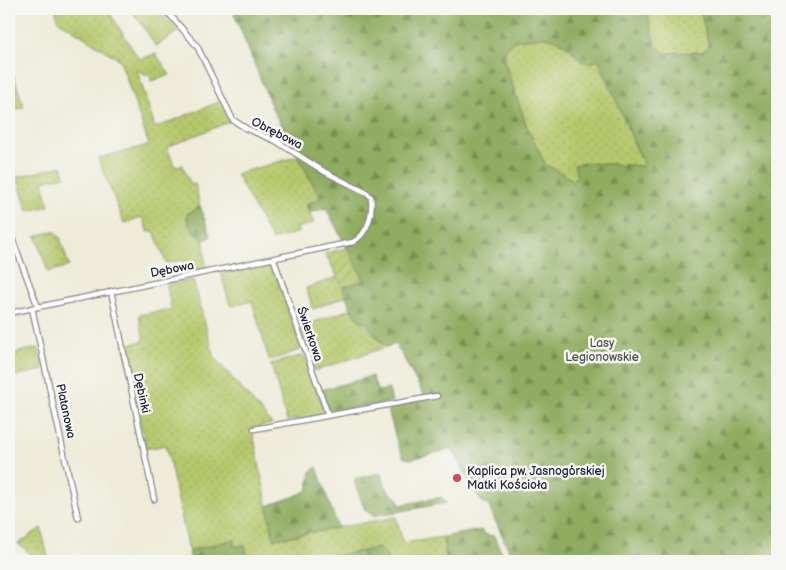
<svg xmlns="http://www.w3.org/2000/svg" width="786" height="570" font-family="'Balsamiq Sans',sans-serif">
<defs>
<pattern id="grass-dots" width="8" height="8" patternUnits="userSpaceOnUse" patternTransform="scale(1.25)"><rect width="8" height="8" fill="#b6c86c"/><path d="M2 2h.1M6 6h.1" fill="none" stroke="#9cac5e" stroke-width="1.8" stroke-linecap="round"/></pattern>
<pattern id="forest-firs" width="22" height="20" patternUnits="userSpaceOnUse" patternTransform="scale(1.25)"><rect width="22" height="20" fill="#90ac60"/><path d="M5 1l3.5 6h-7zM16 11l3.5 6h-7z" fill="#758c50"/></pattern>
<pattern id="garden-furrows" width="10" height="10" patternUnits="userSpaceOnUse" patternTransform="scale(1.25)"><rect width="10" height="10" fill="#b6c86c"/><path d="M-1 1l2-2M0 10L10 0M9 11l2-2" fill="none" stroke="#9cac5e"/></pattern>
</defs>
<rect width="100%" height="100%" fill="#f6f6f2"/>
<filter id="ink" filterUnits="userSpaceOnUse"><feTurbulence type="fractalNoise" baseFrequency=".02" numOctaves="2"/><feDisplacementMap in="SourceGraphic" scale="10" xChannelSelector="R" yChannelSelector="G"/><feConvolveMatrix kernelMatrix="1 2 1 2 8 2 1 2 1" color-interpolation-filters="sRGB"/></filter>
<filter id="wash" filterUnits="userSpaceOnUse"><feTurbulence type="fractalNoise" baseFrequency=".0096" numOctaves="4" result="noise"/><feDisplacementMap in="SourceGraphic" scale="20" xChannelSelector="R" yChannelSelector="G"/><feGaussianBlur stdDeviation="1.12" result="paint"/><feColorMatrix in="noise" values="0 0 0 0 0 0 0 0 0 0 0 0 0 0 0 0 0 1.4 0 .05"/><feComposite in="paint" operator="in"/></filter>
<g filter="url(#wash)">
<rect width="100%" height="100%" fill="#eeebd8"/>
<g fill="url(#grass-dots)" stroke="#6c7554">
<path d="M55,9H107L139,59L156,54L170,75L151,81L150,76L137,70L155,128L221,101L231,121L167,147L175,167L182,165L191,185L195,184L200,206L187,214C186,226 196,234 204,240L206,269L188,273L183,260L166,263L154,231L148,232L142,217L124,223L98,158L149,145L120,60L59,21Z"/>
<polygon points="131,9 156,9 179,31 156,46"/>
<polygon points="647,9 700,9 709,45 703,52 665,53 655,46"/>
<path d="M544,37C561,38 570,48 581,61L599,59L644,166L589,163L574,165L577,175L573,180L545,164L527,127L504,61L506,47L516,40Z"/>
<polygon points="13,74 24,107 9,112 9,76"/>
<polygon points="295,157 300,158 321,199 305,204 314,223 296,228 299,232 272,240 236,174"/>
<polygon points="62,166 65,176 43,181 49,206 28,211 17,177"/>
<polygon points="55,231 60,238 69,266 48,272 36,236"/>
<polygon points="269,263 273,265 302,349 274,359 269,359 252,301 233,306 230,305 221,274"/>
<polygon points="338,277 347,296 313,309 306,288"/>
<polygon points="193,280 214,357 272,424 252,428 274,539 396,517 403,543 443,537 447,561 387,561 380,548 305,561 223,561 247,555 233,546 234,540 189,551 166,445 146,449 124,345 144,341 139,315 171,309 167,285"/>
<path d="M351,309C360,323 374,334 386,347L315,371L300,327Z"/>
<polygon points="38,348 44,370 9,377 9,354"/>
<polygon points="304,355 325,412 324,415 287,421 271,364"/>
<polygon points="41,528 49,561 30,561 31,554 18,544"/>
</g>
<g fill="url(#forest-firs)" stroke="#59674e" fill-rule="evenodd">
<path d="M205,9H647L655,46L665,53L703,52L709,46L700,9H777V561H514L488,505L480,500L452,449L411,459L404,458L398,445L387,407L426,399L396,344L386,347L366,324L358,319L351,309L343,287L364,280L326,208L310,213L305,204L321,199L272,108L233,11L205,13ZM544,37C561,38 570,48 581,61L590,63L599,60L644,166L589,163L574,165L577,175L573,180L545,164L527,127L504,61L506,47L516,40Z"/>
<path d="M200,206L211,237L204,240C196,234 186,226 187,215Z"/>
<polygon points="372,376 378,391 389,389 392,402 329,412 321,390"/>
<polygon points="317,467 338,528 274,539 267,506 293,497 308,490 311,471"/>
<path d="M381,473C385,483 387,494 398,498L400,505L442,497L446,503L373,516L365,510L354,482L356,478Z"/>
<polygon points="481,530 484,534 494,536 505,561 447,561 443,537"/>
<polygon points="235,539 233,546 245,545 247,555 223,561 191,561 189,551"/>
<polygon points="380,548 386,554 387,561 305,561"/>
</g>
<polygon fill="url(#garden-furrows)" stroke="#6c7554" points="348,248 364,280 343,287 325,253"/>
</g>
<g filter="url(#ink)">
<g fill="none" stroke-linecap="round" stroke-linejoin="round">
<defs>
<g id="minor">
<polyline points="9,230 38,307"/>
<polyline points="274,260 328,415"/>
<polyline points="111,291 154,499"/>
<polyline points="32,308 78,518"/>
<path d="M9,313L353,242C369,233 373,213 371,197L367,193L325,172L276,141L247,129L233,120L197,46L171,16L162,9"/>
<polyline points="254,429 437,396"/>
</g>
</defs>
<use href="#minor" stroke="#88868a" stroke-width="7"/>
<use href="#minor" stroke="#fff" stroke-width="4.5"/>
</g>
</g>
<circle fill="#d1495b" stroke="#f6f6f2" stroke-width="2" cx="457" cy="478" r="5"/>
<g text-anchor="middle" stroke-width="5" stroke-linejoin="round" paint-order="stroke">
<g font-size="12" fill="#22223b" stroke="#f6f6f2">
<text transform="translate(277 133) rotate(27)" y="4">Obrębowa</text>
<text transform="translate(172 269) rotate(-11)" y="4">Dębowa</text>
<text transform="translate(310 334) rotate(71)" y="4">Świerkowa</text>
<text transform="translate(142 393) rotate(78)" y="4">Dębinki</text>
<text transform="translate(66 411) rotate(78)" y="4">Platanowa</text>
</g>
<g font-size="12" fill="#4e544a" stroke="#f6f6f2">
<text x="602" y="347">Lasy<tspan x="602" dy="14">Legionowskie</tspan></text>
</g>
<g font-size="12" fill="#22223b" stroke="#f6f6f2" text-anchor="start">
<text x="467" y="475">Kaplica pw. Jasnogórskiej<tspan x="467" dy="14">Matki Kościoła</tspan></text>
</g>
</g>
<rect width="786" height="570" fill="none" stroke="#f6f6f2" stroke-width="30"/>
</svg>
